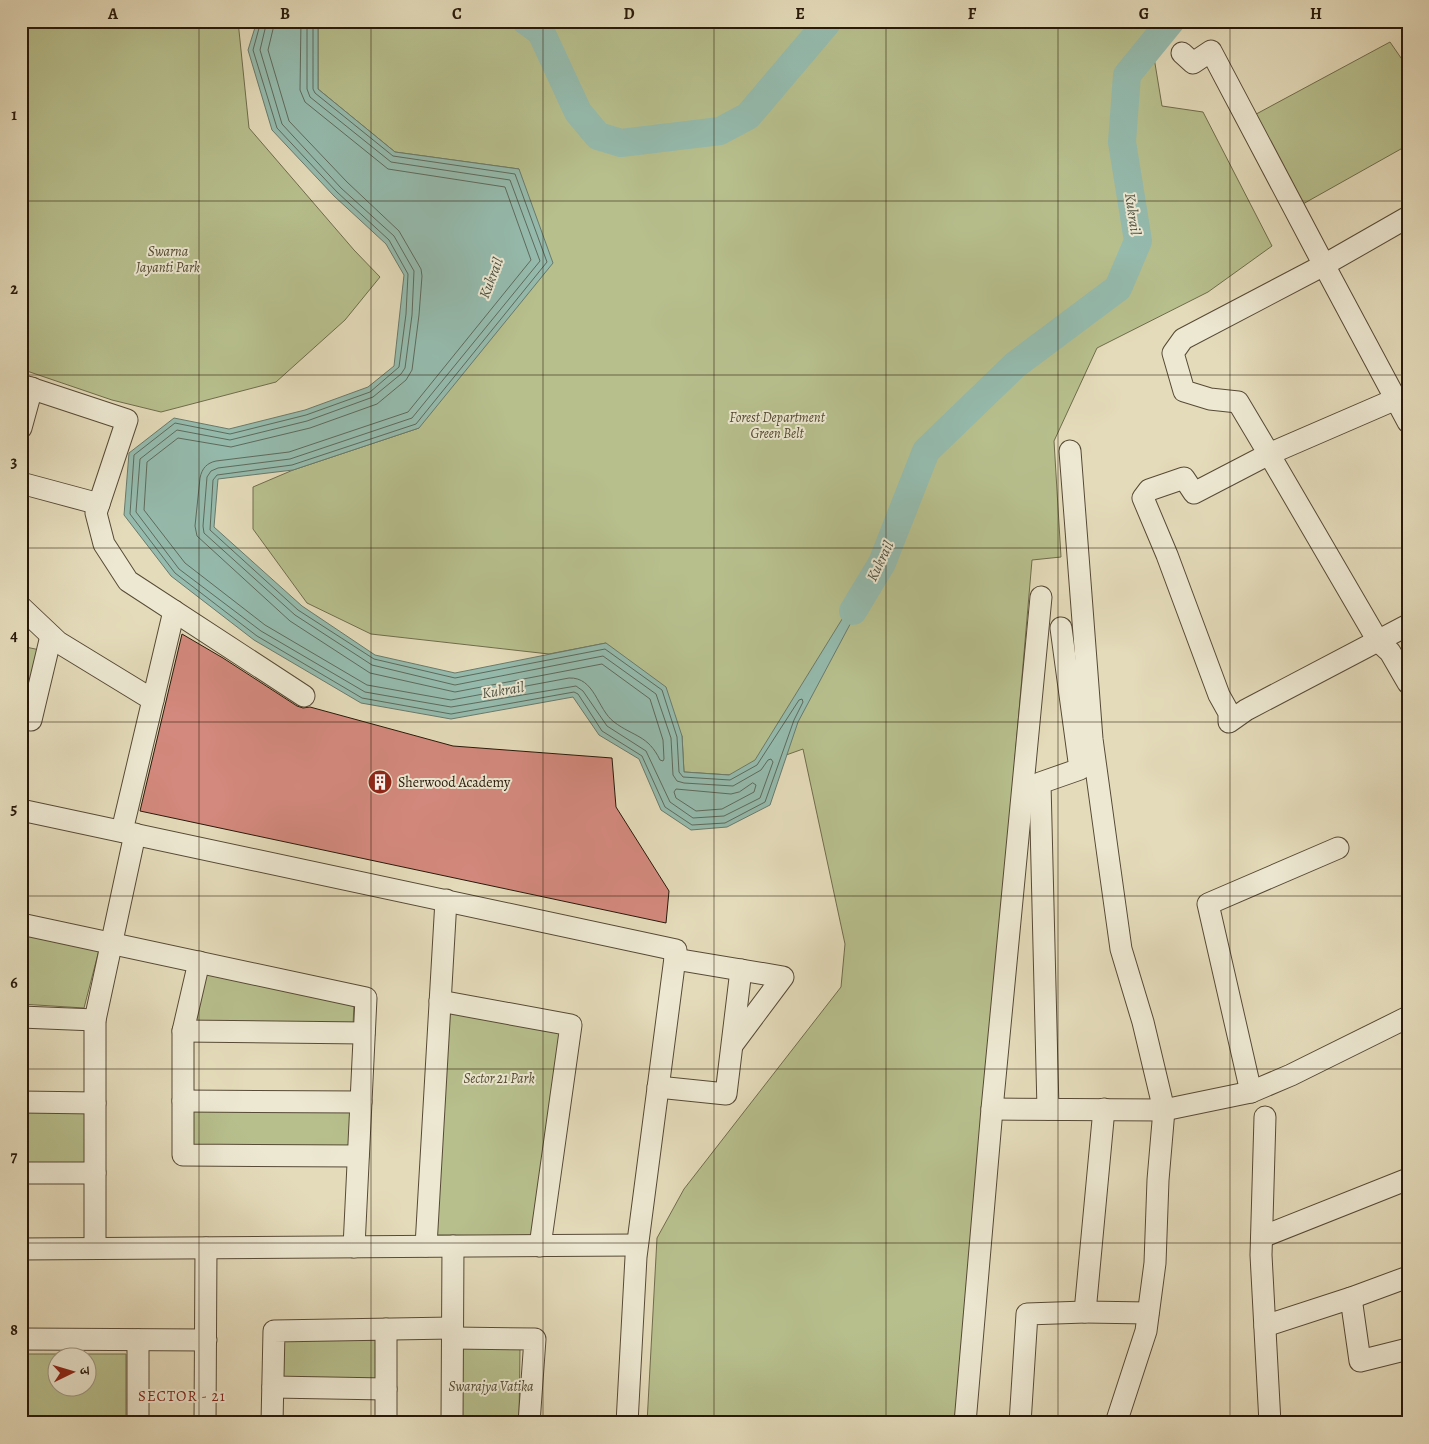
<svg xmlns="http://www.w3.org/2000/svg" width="1429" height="1444" font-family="Alegreya,'Noto Serif Devanagari',serif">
<rect width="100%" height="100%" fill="#e4dbba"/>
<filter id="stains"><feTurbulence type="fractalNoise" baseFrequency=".004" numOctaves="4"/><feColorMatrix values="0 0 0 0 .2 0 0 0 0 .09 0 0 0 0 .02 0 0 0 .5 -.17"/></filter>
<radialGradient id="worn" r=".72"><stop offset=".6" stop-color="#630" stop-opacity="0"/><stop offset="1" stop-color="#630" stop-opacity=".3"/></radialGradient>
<g fill="#b7bf8d" stroke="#706c4c" fill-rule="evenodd">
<polygon points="21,21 238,21 249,128 354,250 380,277 345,320 276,382 161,412 112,400 21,369"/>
<polygon points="320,21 1152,21 1149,27 1162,106 1203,112 1272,246 1208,292 1097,348 1054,441 1061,557 1032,560 958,1423 647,1423 657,1238 684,1189 841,987 845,944 803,749 730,775 684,772 682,736 606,643 549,654 371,634 307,603 253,529 253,487 293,470 419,428 519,169 395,152 318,89 318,28"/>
<polygon points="1390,42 1408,68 1408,145 1294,209 1247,119"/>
<polygon points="21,646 40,650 27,714 21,713"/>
<polygon points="21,933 99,950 84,1008 21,1004"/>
<polygon points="203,971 354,1003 353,1026 191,1024"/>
<polygon points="448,1012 560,1033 531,1236 436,1235"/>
<polygon points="191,1108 352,1108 352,1147 191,1146"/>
<polygon points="21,1112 87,1113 86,1165 21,1164"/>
<rect x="281" y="1340" width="97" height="41"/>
<polygon points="462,1348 520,1349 519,1423 461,1423"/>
<path d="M21,1354H126V1419H21ZM58,1356H88V1386H58Z"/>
</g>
<polygon fill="#95bbae" stroke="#697a6c" points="257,21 320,21 318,28 318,89 395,152 519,169 553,263 419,428 293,470 218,479 214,527 302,606 375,655 455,673 606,643 666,687 682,736 684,772 729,775 755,760 857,595 872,579 863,600 798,722 770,805 727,827 691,830 661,810 639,759 599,735 573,697 451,719 361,703 254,640 171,576 124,515 129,453 174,418 229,429 305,410 368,387 394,366 404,275 386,244 334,196 272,130 248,50"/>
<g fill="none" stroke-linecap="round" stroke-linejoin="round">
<g stroke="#5e6a5c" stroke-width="1">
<polyline points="261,21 253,50 277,128 337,192 389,240 408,274 406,314 399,367 370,392 306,415 230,434 175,423 134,455 130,514 175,573 257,636 362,698 451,714 574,692 578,694 602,731 642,756 665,807 692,825 725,823 765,802 794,720 803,702 802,699 799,700 757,765 730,780 683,777 679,772 677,737 662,690 605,649 455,678 374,659 298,610 210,530 213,480 217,475 292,465 416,424 547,262 515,174 393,156 315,93 313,89 313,29 315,21"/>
<polyline points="267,21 260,50 282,124 341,188 394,236 414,271 412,315 405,368 401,374 373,397 307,421 230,440 177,430 140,459 136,512 179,569 261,631 365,692 451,707 576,686 583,691 607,726 646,751 670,802 693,818 724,816 760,798 773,762 771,759 768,760 761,770 733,786 684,783 677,781 673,775 671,738 656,694 603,656 455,685 372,665 295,615 204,533 203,526 207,477 211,471 218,468 290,459 412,418 540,261 510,180 391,162 310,97 307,89 307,29 308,21"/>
<path d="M275,21L268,50L289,121L347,182L399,231L421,269L422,276L419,315L412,370L406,380L377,404L310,428L231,447L178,438L147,462L144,510L185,563L265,625L367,685L451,700L569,678C595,677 597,709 614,722C634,737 648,735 660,760L663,761L664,759L663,740L650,699L602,664L455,692L370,673L290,621L197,536L195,526L200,478C202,468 207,463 216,461L289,452L408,412L531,260L505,187L388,169L305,102L300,90L301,21"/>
<polygon points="753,783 756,785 754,792 722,809 696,811 676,798 674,792 676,789 731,794 739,792"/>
</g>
<g stroke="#95bbae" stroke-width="28">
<polyline points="526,21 541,32 578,112 598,136 621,143 720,131 748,116 826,24 826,21"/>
<polyline points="853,611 882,563 926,451 1015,365 1118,288 1138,241 1122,142 1127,75 1171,21"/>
</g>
</g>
<polygon fill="#d3897d" stroke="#28190a" points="182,634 223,658 297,706 303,708 310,707 453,746 612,758 616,807 669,891 666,923 140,811"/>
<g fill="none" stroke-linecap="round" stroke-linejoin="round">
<defs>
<g id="minor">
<polyline points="1182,53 1193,63 1211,51 1324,265 1183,339 1173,353 1184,391 1210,399 1238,402 1269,454 1194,493 1184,478 1149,490 1143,498 1167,555 1219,695 1229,713 1229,722 1246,710 1408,625"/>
<polyline points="1408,217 1324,265 1408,422"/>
<polyline points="21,385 127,420 96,513 104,544 128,581 304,696"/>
<polyline points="1408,398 1396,399 1269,454 1378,641 1390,652 1408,683"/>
<polyline points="21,428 32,388"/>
<polyline points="1070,451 1092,739 1109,863 1121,949 1143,1022 1164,1110 1158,1180 1155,1263 1146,1331 1116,1423"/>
<polyline points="21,483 99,504"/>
<polyline points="21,607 58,642 153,700"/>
<polyline points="21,718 31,720 51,636"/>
<polyline points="21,810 676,950 636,1257 627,1423"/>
<polyline points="122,831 174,611"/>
<polyline points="21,924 366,998 354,1247"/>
<polyline points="675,959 783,977 733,1044"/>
<polyline points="199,962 183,1031 183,1155 358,1156"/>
<polyline points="440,1001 571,1025 540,1246"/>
<polyline points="21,1017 95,1020"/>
<polyline points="183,1031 364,1033"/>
<polyline points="658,1087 726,1094 741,970"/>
<polyline points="1251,1092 1208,904 1338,848"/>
<polyline points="183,1101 361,1102"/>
<polyline points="21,1102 95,1103"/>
<polyline points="992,1109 1164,1110 1251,1092 1291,1075 1408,1017"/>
<polyline points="1048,1109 1040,783 1080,769 1061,628"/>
<polyline points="1104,1109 1085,1312 1148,1313"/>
<polyline points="1265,1117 1261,1255 1270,1423"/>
<polyline points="21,1173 95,1173"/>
<polyline points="1262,1237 1408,1179"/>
<polyline points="426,1246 446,900"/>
<polyline points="95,1248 95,1020 135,834"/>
<polyline points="21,1249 637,1245"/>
<polyline points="1351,1298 1408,1277"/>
<polyline points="1265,1326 1351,1298 1360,1361 1408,1349"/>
<polyline points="453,1338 535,1339 529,1423"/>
<polyline points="21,1339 206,1340"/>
<polyline points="138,1340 138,1423"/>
<polyline points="273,1387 386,1389"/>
<polyline points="205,1423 206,1248"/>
<polyline points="272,1423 274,1331 452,1328"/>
<polyline points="386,1423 386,1329"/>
<polyline points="452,1423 453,1246"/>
<polyline points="965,1423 992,1109 1041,597"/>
<polyline points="1020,1423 1027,1314 1085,1312"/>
</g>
</defs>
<use href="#minor" stroke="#574a36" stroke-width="23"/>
<use href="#minor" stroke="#ede8d2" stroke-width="21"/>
</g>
<path fill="none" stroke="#28190a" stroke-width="1" stroke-opacity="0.55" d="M199,21V1423M371,21V1423M543,21V1423M714,21V1423M886,21V1423M1058,21V1423M1230,21V1423M21,201H1408M21,375H1408M21,548H1408M21,722H1408M21,896H1408M21,1069H1408M21,1243H1408"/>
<defs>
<symbol id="building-disc" viewBox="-11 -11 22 22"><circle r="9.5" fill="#8f2418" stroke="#ede8d2"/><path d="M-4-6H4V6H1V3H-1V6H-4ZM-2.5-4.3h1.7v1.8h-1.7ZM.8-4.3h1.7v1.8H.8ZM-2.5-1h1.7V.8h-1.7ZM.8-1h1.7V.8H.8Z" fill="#fff"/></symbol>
</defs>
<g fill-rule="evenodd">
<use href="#building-disc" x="366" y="768" width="28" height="28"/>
</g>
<g text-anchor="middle" stroke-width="4" stroke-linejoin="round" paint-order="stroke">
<g font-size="14" font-style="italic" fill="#534b31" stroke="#ede8d2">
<text x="168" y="256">Swarna<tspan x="168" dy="16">Jayanti Park</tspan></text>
<text x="777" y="422">Forest Department<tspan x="777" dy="16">Green Belt</tspan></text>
<text x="499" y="1083">Sector 21 Park</text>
<text x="491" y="1391">Swarajya Vatika</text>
</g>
<g font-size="14" fill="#28190a" stroke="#ede8d2" text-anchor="start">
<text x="398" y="787">Sherwood Academy</text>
</g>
<g font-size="15" font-style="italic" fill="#4e5243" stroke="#ede8d2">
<text transform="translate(1133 214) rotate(82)" y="5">Kukrail</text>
<text transform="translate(491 278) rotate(-69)" y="5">Kukrail</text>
<text transform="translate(880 561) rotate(-64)" y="5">Kukrail</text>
<text transform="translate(503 690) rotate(-9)" y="5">Kukrail</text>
</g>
<g font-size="15" letter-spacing="1" fill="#7a1f14" stroke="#ede8d2">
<text x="182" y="1401">SECTOR - 21</text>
</g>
</g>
<rect width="1429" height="1444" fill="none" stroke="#e4dbba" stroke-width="55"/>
<g transform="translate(72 1372) rotate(85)"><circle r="24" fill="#ede8d2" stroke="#9e9582"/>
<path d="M0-4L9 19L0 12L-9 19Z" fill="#8f2418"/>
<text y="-8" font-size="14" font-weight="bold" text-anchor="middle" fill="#28190a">उ</text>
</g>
<rect x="28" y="28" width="1374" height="1388" fill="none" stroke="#28190a" stroke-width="2"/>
<g font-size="16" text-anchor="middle" font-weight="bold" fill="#28190a">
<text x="113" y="19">A</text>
<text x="285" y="19">B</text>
<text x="457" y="19">C</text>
<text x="629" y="19">D</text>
<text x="800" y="19">E</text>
<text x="972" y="19">F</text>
<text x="1144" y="19">G</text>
<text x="1316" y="19">H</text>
<text x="14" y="120">1</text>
<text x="14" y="294">2</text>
<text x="14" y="467">3</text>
<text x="14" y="641">4</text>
<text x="14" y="814">5</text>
<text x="14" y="988">6</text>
<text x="14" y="1162">7</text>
<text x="14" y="1335">8</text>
</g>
<rect width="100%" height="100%" filter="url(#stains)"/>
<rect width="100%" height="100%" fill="url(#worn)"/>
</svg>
